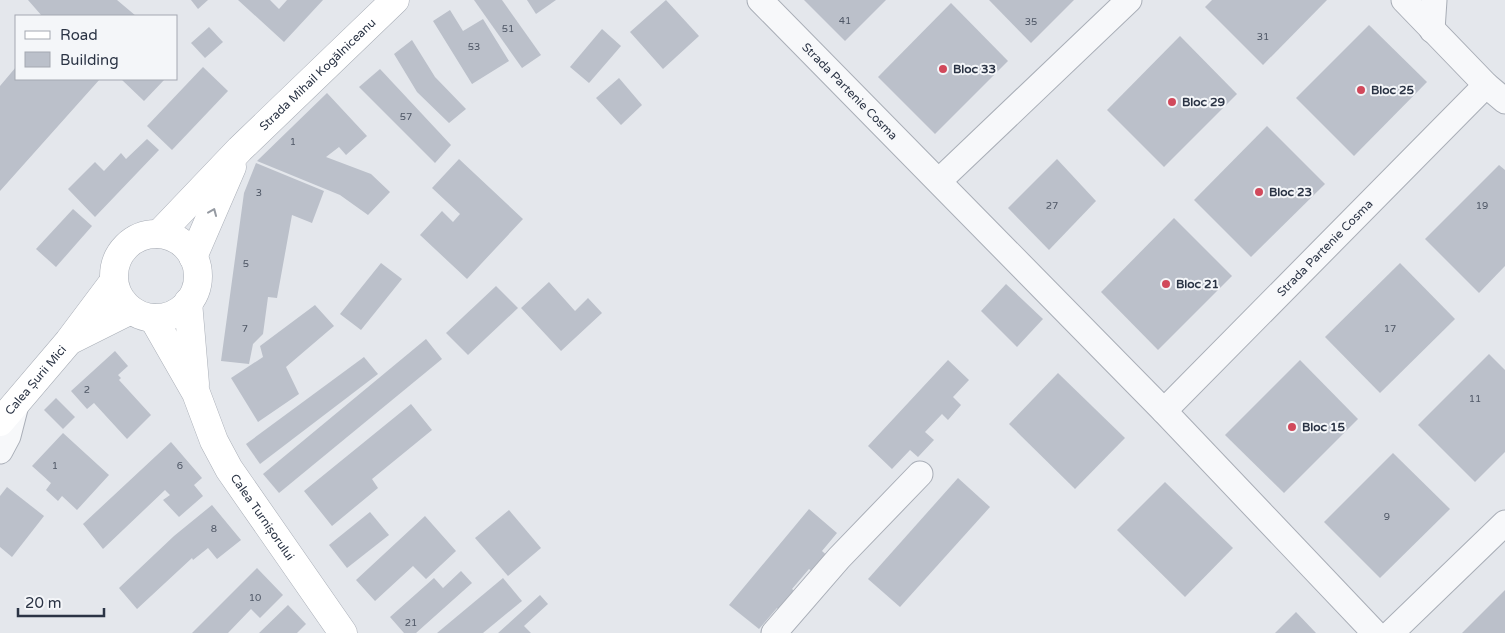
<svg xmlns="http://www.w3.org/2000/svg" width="1505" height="633" font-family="'Varela Round',sans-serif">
<rect width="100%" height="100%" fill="#e4e7ec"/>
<g fill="#bbc0ca">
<polygon points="28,0 117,0 136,16 42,16"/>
<polygon points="191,0 208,0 198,9"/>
<polygon points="238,0 270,0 279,9 287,0 323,0 284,42"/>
<polygon points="474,0 502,0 541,55 522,68"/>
<polygon points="527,0 556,0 536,14"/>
<polygon points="666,0 699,36 663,69 630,32"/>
<polygon points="804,0 886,0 845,41"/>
<polygon points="989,0 1074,0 1031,43"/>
<polygon points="1212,0 1327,0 1263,65 1205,7"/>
<polygon points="951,3 1008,61 935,134 878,77"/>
<polygon points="450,10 463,31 483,19 509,61 472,84 433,21"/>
<polygon points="1369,25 1427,82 1354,156 1296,98"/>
<polygon points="209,27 223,42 205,58 191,43"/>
<polygon points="602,29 621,46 589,83 570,67"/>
<polygon points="1180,36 1237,94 1164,167 1107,110"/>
<polygon points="412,40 435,77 466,109 449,123 417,92 394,54"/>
<polygon points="16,67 16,79 100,79 0,191 0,86"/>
<polygon points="203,67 228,91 172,150 147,126"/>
<polygon points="380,69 451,145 435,163 359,87"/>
<polygon points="619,78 642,105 621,125 596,98"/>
<polygon points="121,79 165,79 144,101"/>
<polygon points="327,93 367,136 346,155 339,147 326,157 371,174 390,192 368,215 340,195 257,161"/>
<polygon points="1267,126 1325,184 1251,257 1194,200"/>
<polygon points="147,139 159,150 95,217 68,189 95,162 104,171 121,153 126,159"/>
<polygon points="459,159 523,219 467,279 420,235 442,211 453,222 460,214 432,188"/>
<polygon points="1057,159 1096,201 1049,250 1008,208"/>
<polygon points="256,163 324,191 312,223 292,215 277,298 268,297 263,334 253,344 249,364 221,361 244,193"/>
<polygon points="1499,165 1505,170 1505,266 1479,293 1425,239"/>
<polygon points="73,209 92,226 56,267 36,249"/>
<polygon points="1174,218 1232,276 1158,350 1101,292"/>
<polygon points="381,263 402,279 361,330 340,314"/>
<polygon points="1400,263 1455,319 1380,393 1325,337"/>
<polygon points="549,282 575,311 588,298 602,313 561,351 521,308"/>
<polygon points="1006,284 1043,319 1017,347 981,311"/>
<polygon points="496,286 518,308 468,355 446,333"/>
<polygon points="315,305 334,326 286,367 299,394 258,422 231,378 263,357 260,346"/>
<polygon points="426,339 442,359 279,493 263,474"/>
<polygon points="115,351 128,366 118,375 121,378 119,380 151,415 127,439 94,403 87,409 71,391"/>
<polygon points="1489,354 1505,370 1505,452 1475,482 1418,425"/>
<polygon points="364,357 378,374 260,464 246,444"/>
<polygon points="948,360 969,380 953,397 961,405 948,420 942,414 925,432 934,440 918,457 910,450 892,469 868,446"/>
<polygon points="1300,360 1358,419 1284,493 1225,435"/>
<polygon points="1058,373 1125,438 1075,489 1009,424"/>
<polygon points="56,398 75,417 63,429 44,410"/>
<polygon points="411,404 432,430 372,479 378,488 332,526 304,491"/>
<polygon points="63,433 109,475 77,510 62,496 58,501 46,490 51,483 32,466"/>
<polygon points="171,442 202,478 194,485 203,496 179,517 163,500 170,495 165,490 103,549 83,524"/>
<polygon points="1393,453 1450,509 1380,578 1324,522"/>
<polygon points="958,478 990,507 900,607 868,579"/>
<polygon points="1165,482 1233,548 1185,597 1117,530"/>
<polygon points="7,487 44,516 12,557 0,547 0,496"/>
<polygon points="212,505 241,540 217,559 208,548 193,560 192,558 137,609 119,588 174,536"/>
<polygon points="809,509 837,533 822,551 832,560 818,576 809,569 792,589 798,594 783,613 777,608 759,629 729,605"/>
<polygon points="509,510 541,548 508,576 475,538"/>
<polygon points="370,512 389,535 347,568 329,545"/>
<polygon points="425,516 456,551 426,579 413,566 375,601 356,580"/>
<polygon points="257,568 283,595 260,618 251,609 228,633 192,633"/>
<polygon points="461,571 472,583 416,633 404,633 390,617 434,578 443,588"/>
<polygon points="503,578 522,601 483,633 437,633"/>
<polygon points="1505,590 1505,633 1462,633"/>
<polygon points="540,595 548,604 524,626 531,633 498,633"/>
<polygon points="288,605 306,624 297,633 259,633"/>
<polygon points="1296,612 1316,633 1275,633"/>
</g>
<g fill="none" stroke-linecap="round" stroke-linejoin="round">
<defs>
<g id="street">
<path id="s1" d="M760,0L1164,411L1375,633"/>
<polyline points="1404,0 1486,85"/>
<polyline points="1432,30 1434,0"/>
<polyline points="939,181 1129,0"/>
<path id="s2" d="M1164,411L1486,85L1505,101"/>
<polyline points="0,451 8,436 17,401"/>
<polyline points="774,633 839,558 920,474"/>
<polyline points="1391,633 1505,523"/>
</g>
<g id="secondary">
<path id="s3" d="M159,234L240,149L395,0"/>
<circle cx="156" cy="276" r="42"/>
<polyline points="193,257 232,167"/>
<polyline points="188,302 195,384"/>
<path id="s4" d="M153,318L196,393L214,441L229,469L343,633"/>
<polyline points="73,339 131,310"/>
<path id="s5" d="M0,422L69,341L114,281"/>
</g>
</defs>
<use href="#street" stroke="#a9aeb7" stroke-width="27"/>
<use href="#secondary" stroke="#a9aeb7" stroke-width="29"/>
<use href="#street" stroke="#f7f8fa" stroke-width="25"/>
<use href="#secondary" stroke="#fff" stroke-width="28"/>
</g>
<defs><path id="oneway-chevron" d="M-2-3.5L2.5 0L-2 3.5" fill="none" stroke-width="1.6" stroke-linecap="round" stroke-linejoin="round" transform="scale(1.25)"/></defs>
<use stroke="#959aa2" href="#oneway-chevron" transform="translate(213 212) rotate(-67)"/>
<g fill="#d1495b" stroke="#f4f6f9" stroke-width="2">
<circle cx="943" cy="69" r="5"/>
<circle cx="1361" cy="90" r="5"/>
<circle cx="1172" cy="102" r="5"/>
<circle cx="1259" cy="192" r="5"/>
<circle cx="1166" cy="284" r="5"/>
<circle cx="1292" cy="427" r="5"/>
</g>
<g text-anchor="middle" stroke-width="4" stroke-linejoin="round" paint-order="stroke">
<g font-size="10" fill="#4f5766">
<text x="845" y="24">41</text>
<text x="1031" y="25">35</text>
<text x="508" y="32">51</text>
<text x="1263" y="40">31</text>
<text x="474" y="50">53</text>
<text x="406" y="120">57</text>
<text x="293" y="145">1</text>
<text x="259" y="196">3</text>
<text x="1052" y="209">27</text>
<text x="1482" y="209">19</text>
<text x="246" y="267">5</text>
<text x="245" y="332">7</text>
<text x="1390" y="332">17</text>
<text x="87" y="393">2</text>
<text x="1475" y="402">11</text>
<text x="55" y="469">1</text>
<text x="180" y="469">6</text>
<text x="1387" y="520">9</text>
<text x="214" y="532">8</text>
<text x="255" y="601">10</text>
<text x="411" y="626">21</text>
</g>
<g font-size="12" font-weight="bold" fill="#2b3445" stroke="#f4f6f9" text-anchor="start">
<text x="953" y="73">Bloc 33</text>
<text x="1371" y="94">Bloc 25</text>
<text x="1182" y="106">Bloc 29</text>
<text x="1269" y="196">Bloc 23</text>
<text x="1176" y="288">Bloc 21</text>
<text x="1302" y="431">Bloc 15</text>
</g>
<g font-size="12" fill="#2b3445" stroke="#f4f6f9">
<text dy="4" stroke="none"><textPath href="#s3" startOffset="225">Strada Mihail Kogălniceanu</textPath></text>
<text dy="4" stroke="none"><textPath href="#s1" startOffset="128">Strada Partenie Cosma</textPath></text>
<text dy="4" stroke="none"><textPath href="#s2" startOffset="229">Strada Partenie Cosma</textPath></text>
<text dy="4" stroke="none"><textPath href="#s5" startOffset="55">Calea Șurii Mici</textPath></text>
<text dy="4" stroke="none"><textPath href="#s4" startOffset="228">Calea Turnișorului</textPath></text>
</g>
</g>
<rect x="15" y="15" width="162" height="65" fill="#f4f6f9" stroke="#a4a8b1"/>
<rect x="25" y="31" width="25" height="8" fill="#ffffff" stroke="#a4a8b1"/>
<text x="60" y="40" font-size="15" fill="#2b3445">Road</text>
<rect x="25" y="52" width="25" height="15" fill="#bbc0ca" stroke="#a4a8b1"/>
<text x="60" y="65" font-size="15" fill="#2b3445">Building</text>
<path d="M18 608v8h86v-8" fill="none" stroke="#2b3445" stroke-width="2.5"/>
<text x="25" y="608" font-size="15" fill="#2b3445" stroke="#f4f6f9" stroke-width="4" paint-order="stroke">20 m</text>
</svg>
